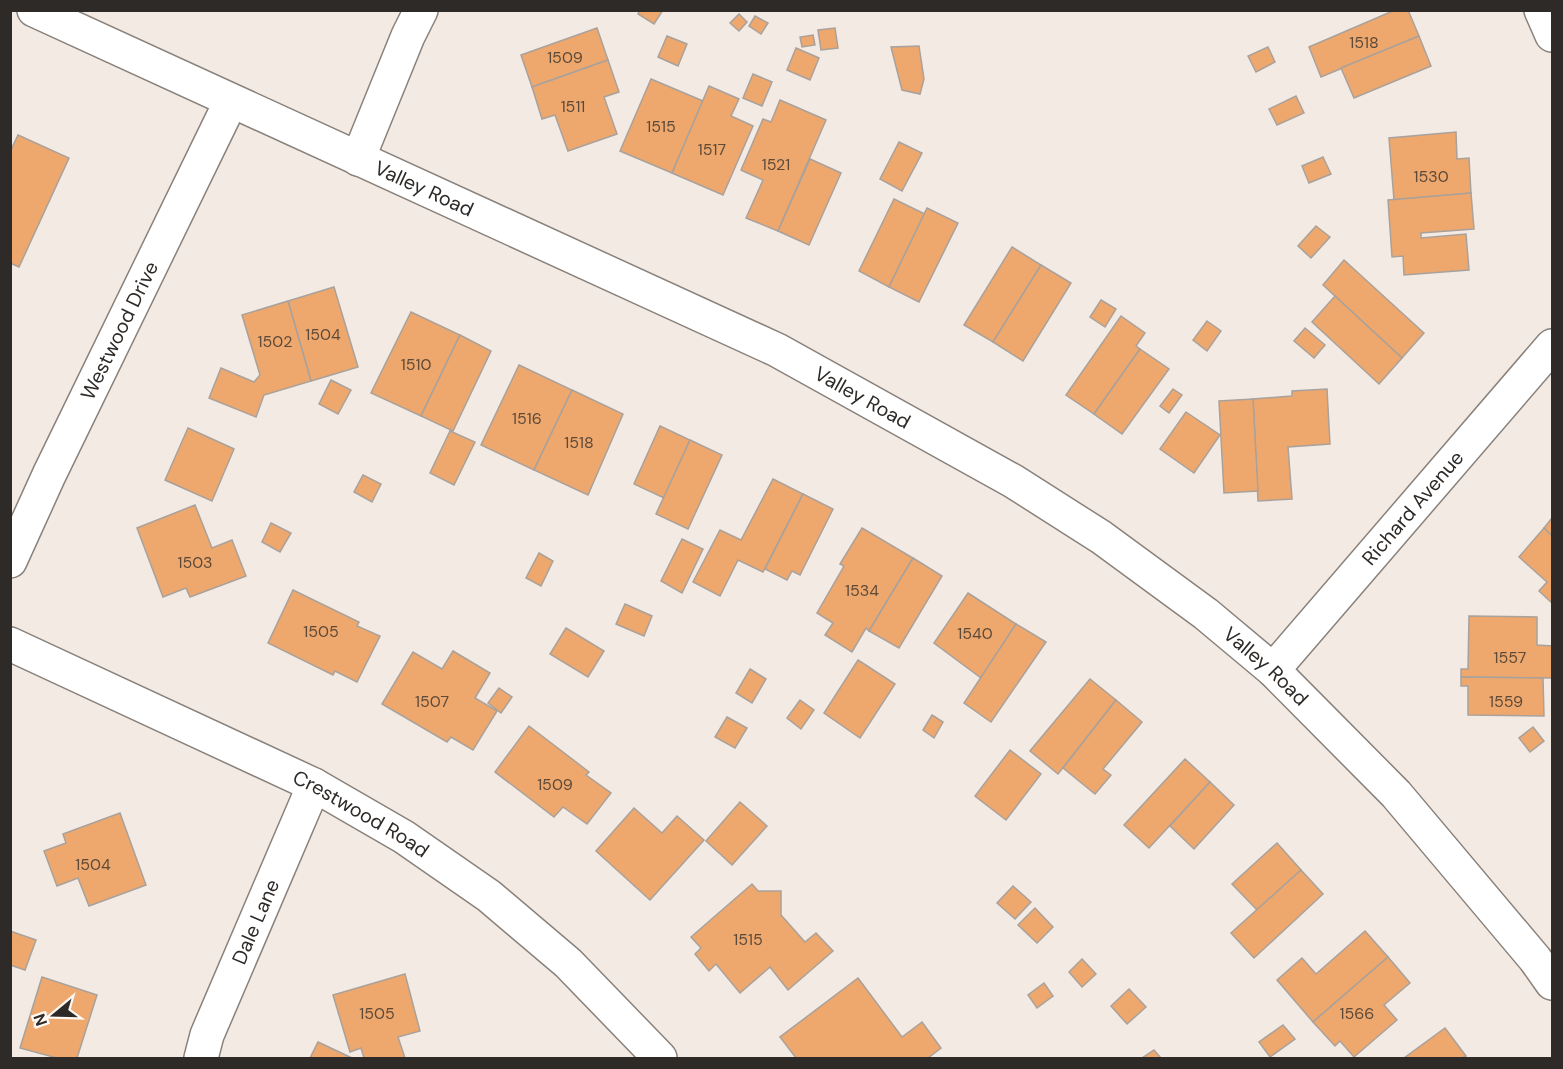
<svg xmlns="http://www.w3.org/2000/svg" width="1563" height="1069" font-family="'DM Sans',sans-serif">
<rect width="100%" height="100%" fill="#f3eae3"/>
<g fill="#eea86d" stroke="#a9a19b" stroke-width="1.5">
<polygon points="640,10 663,10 654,24 638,14"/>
<polygon points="1395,10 1408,10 1419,36 1321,77 1309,47"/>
<polygon points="739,14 747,22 739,31 730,23"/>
<polygon points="755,16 768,23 761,34 749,26"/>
<polygon points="597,28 608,60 532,87 521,55"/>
<polygon points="835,28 838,48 821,50 818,30"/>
<polygon points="813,35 815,45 802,47 800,37"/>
<polygon points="667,36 687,44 678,66 658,57"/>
<polygon points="1419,36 1431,66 1354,98 1341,68"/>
<polygon points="919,46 924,79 920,94 902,90 891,47"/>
<polygon points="1268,47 1275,62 1256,72 1248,56"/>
<polygon points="796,48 819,58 810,80 787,70"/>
<polygon points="608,60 619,92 604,97 617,134 568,151 555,115 542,119 532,87"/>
<polygon points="753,74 772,82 762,106 743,98"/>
<polygon points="651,79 703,101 672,173 620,151"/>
<polygon points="709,86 739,99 731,116 753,126 723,195 672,173"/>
<polygon points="1296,96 1304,113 1277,125 1269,109"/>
<polygon points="780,100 826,120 778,231 746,218 763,180 741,170 763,119 771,122"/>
<polygon points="1456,132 1457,159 1469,158 1471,193 1394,200 1389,138"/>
<polygon points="18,135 69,158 19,267 10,263 10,152"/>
<polygon points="899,142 922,153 902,191 880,179"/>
<polygon points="1323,157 1331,174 1309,183 1302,166"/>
<polygon points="810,159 841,173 809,245 778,231"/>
<polygon points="1471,193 1474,229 1421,233 1421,238 1466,234 1469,270 1404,275 1403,256 1392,257 1388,200"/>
<polygon points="894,199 925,214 889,287 859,271"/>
<polygon points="927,208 958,223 919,302 889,287"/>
<polygon points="1316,226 1330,237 1311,258 1298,246"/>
<polygon points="1012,247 1041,265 993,342 964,325"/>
<polygon points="1344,260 1424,333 1402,358 1323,285"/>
<polygon points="1041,265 1071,283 1023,361 993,342"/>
<polygon points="334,287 358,367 311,381 288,301"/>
<polygon points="1335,296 1402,358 1379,384 1312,322"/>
<polygon points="1101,300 1116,309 1105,327 1090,317"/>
<polygon points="288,301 311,381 264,395 256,417 209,398 221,368 254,382 260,375 242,315"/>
<polygon points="411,312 460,335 421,416 371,393"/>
<polygon points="1121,316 1145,333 1136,346 1140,349 1094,414 1066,395"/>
<polygon points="1207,321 1221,331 1207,351 1193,340"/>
<polygon points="1305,328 1325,345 1314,358 1294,341"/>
<polygon points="460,335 491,351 453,431 421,416"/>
<polygon points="1140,349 1169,369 1122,434 1094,414"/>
<polygon points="519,365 572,390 534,470 481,445"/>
<polygon points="331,380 351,390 338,414 319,404"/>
<polygon points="1173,389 1182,395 1169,413 1160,406"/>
<polygon points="1327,389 1330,444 1288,447 1292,499 1258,501 1253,399 1292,396 1292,391"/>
<polygon points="572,390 623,414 588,495 534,470"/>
<polygon points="1253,399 1258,491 1224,493 1219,401"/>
<polygon points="1186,412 1220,435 1194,473 1160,449"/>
<polygon points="660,426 690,440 664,498 634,484"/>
<polygon points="188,428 234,449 212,501 165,480"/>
<polygon points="450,431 475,442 454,485 430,473"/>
<polygon points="690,440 722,455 688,529 656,514"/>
<polygon points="363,475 381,484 372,502 354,492"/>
<polygon points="773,479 803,494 763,572 738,560 720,596 693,582 720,530 741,540"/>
<polygon points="803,494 833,509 800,575 792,571 787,580 765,569"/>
<polygon points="195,505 212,548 232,540 246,576 190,597 186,588 163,597 137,528"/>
<polygon points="1552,518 1552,536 1544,528"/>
<polygon points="271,523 291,533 280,552 262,542"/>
<polygon points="862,528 913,558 869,631 866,628 852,652 825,635 833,623 817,613 844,566 840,564"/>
<polygon points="1544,528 1552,536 1552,603 1539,591 1547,582 1519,557"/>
<polygon points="682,539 703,549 682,593 661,581"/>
<polygon points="539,553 553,561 541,586 526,578"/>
<polygon points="913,558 942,576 899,648 869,631"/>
<polygon points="293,590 359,622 357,626 380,636 357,682 335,671 333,675 268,643"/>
<polygon points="968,593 1016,624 981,678 934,643"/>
<polygon points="625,604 652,616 644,636 616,624"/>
<polygon points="1469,616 1537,617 1537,645 1552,646 1552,678 1461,677 1461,669 1468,669"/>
<polygon points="1016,624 1046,642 991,722 964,703"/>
<polygon points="566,628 604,651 588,677 550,654"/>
<polygon points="453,651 490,673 475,698 497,711 473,750 451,737 447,742 382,704 413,652 442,669"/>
<polygon points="858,660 895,684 860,738 824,713"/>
<polygon points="750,669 766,679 752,703 736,693"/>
<polygon points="1461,677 1543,678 1544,716 1468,715 1468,686 1461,686"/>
<polygon points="1090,679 1116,700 1058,774 1030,751"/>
<polygon points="499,688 512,697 501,713 488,703"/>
<polygon points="800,700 814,710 801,729 787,718"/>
<polygon points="1116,700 1142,722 1103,769 1111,775 1095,794 1063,768"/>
<polygon points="932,715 943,722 934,738 923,730"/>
<polygon points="727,717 747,728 735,748 715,737"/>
<polygon points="529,726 589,772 586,775 611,793 587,824 563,807 554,817 495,772"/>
<polygon points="1533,727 1544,741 1530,752 1519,738"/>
<polygon points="1010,750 1041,774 1006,820 975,796"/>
<polygon points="1185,759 1210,782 1149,848 1124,825"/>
<polygon points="1210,782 1234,805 1194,849 1170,826"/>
<polygon points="740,802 767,826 732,865 706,841"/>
<polygon points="634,808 662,833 677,816 704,840 650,900 596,851"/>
<polygon points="120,813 146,885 89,906 78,878 57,886 44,851 66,843 63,834"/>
<polygon points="1277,843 1301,870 1257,910 1232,884"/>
<polygon points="1301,870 1323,894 1254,958 1231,933"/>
<polygon points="752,884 758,891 781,891 781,915 805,942 816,933 833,951 788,990 770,967 740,993 716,964 709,971 695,954 701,948 691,937"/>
<polygon points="1013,886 1031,902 1015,919 997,903"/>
<polygon points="1035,908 1053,927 1037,943 1018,925"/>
<polygon points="10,931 36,940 25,970 10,965"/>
<polygon points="1365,931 1388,957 1313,1022 1277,980 1302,958 1316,974"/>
<polygon points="1388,957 1410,983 1384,1005 1397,1020 1354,1057 1340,1041 1335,1046 1313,1022"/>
<polygon points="1082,959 1096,974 1082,987 1069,972"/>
<polygon points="405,974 420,1031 398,1037 405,1058 364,1058 361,1048 350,1052 333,995"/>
<polygon points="42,977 97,995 77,1058 57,1058 20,1048"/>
<polygon points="858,978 902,1037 922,1022 941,1048 928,1058 796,1058 780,1037"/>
<polygon points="1044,983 1053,996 1037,1008 1028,995"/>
<polygon points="1129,989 1146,1007 1127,1024 1111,1006"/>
<polygon points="1283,1025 1295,1039 1270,1057 1259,1042"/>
<polygon points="1445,1028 1466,1056 1462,1058 1404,1058"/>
<polygon points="318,1042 352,1058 310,1058"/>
<polygon points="1154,1050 1161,1058 1142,1058"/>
</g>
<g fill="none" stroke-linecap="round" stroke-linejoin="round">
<defs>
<g id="minor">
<path id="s1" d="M34,10L777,350L1013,481L1101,537L1206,614L1273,670L1396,794L1535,959L1552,983"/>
<polyline points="1541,10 1552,35"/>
<polyline points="358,159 408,36 421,10"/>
<path id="s2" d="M10,561L49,475L231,101"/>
<path id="s3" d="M10,644L314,785L404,837L489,896L568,963L660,1058"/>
<path id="s4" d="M1273,670L1552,346"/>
<path id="s5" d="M201,1058L207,1035L314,785"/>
</g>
</defs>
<use href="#minor" stroke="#89817b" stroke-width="36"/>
<use href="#minor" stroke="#fff" stroke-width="33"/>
</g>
<g text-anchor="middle" stroke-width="4.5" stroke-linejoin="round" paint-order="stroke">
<g font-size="16" fill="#5e4a39">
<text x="1364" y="48">1518</text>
<text x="565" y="63">1509</text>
<text x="573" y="112">1511</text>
<text x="661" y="132">1515</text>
<text x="712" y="155">1517</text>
<text x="776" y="170">1521</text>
<text x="1431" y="182">1530</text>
<text x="323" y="340">1504</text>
<text x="275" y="347">1502</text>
<text x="416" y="370">1510</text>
<text x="527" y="424">1516</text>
<text x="579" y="448">1518</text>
<text x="195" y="568">1503</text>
<text x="862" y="596">1534</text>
<text x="321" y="637">1505</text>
<text x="975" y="639">1540</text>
<text x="1510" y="663">1557</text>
<text x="432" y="707">1507</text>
<text x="1506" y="707">1559</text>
<text x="555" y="790">1509</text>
<text x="93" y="870">1504</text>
<text x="748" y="945">1515</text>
<text x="377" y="1019">1505</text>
<text x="1357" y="1019">1566</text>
</g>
<g font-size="20" fill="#2e2a28" stroke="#fff8f2">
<text dy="7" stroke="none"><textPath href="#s1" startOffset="429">Valley Road</textPath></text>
<text dy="7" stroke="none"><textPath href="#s2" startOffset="255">Westwood Drive</textPath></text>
<text dy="7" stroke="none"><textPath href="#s1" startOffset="915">Valley Road</textPath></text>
<text dy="7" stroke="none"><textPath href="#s4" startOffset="214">Richard Avenue</textPath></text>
<text dy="7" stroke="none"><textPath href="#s1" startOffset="1401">Valley Road</textPath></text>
<text dy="7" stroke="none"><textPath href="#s3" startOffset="390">Crestwood Road</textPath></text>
<text dy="7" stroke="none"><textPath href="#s5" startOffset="147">Dale Lane</textPath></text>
</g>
</g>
<rect width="1563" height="1069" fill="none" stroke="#2e2a28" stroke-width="24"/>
<g transform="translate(54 1015) rotate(251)" stroke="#fff8f2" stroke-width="4.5" paint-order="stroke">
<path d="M0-4.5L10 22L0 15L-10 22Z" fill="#2e2a28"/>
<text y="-9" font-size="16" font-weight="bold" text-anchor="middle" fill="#2e2a28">N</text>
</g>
</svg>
